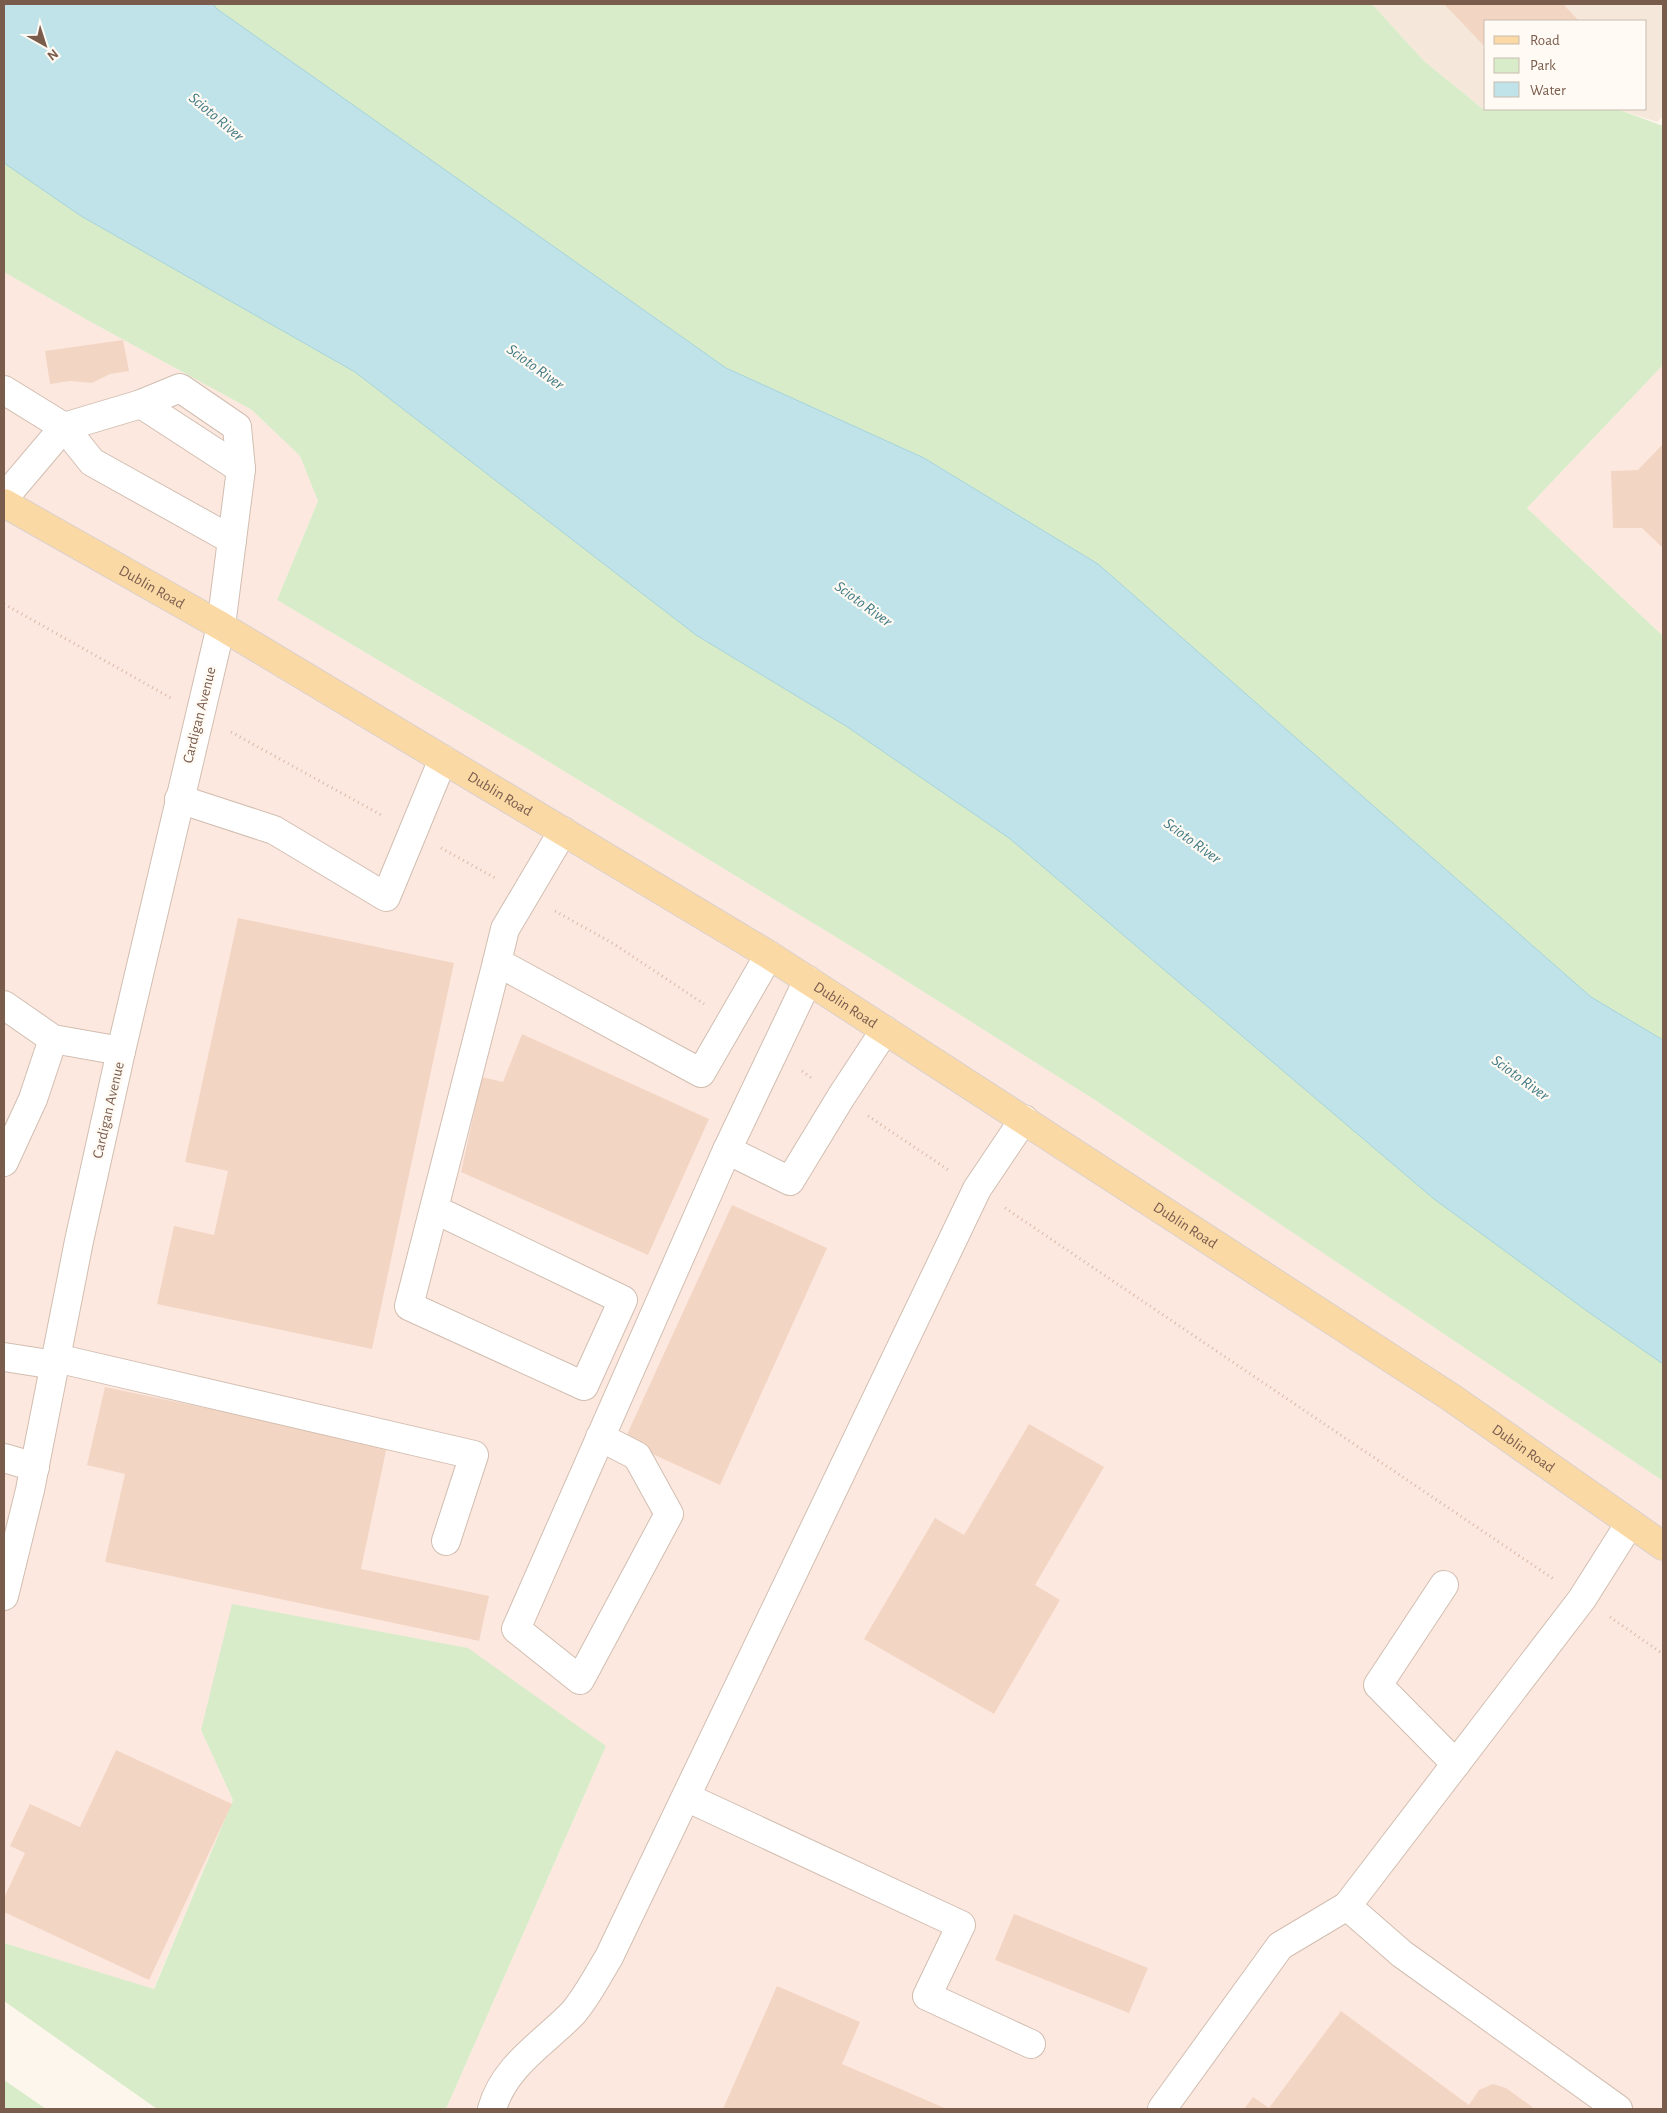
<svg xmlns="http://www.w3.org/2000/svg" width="1667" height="2113" font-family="'Alegreya Sans',sans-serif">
<rect width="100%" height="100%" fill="#fdf6ec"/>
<polygon fill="#f5e8da" points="1372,4 1663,4 1663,116 1657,122 1617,109 1646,109 1646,21 1486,21 1486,109 1488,109 1483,109 1424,61"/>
<g fill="#fde8e0">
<polygon points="4,272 89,321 252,410 300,456 318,501 277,600 531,751 862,953 1095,1100 1663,1481 1663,2109 446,2109 606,1746 201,1730 233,1800 153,1990 4,1943"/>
<polygon points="1663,365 1663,636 1527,508"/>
</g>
<g fill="#d8ecc9">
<polygon points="213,4 1372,4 1424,61 1483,109 1617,109 1663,126 1663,365 1527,508 1663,636 1663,1040 1591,997 1098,564 924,458 726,368 217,9"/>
<polygon points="4,163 81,216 355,372 696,635 846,726 1009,838 1434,1199 1587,1311 1663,1364 1663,1481 1095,1100 862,953 531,751 277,600 318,501 300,456 252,410 89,321 4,272"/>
<polygon points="232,1604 468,1648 606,1746 446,2109 157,2109 4,2001 4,1943 154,1989 233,1800 201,1730"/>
<polygon points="4,2080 46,2109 4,2109"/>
</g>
<polygon fill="#bfe3e8" stroke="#a5d3da" points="4,4 213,4 217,9 726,368 924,458 1098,564 1591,997 1663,1040 1663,1364 1587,1311 1434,1199 1009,838 846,726 696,635 355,372 81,216 4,163"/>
<g fill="#f3d5c3">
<polygon points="1444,4 1563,4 1579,21 1486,21 1486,48"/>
<polygon points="123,340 129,371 110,374 92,383 70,381 50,384 45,351"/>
<polygon points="1663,444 1663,548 1642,528 1613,528 1611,471 1638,470"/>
<polygon points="238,918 454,963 372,1349 157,1304 174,1226 214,1235 228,1171 185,1162"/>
<polygon points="522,1034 709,1119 648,1255 461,1172 482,1077 503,1082"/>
<polygon points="732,1205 827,1248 720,1485 624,1441"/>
<polygon points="105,1387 387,1446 361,1569 489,1596 479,1641 105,1562 125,1474 87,1465"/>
<polygon points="1029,1424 1104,1467 1035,1585 1060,1600 994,1714 864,1639 935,1518 964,1535"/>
<polygon points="116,1750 232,1804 149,1980 4,1912 4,1898 25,1853 10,1846 30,1804 80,1827"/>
<polygon points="1014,1914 1148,1968 1129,2013 995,1960"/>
<polygon points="777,1986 860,2022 842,2064 947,2109 723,2109"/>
<polygon points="1341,2011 1469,2105 1479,2090 1493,2084 1506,2088 1535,2109 1244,2109 1253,2097 1269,2108"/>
</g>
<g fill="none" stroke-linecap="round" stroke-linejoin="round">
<defs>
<g id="minor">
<polyline points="4,390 64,427 92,462 232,540"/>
<polyline points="141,404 180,388 237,427 241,469"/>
<polyline points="4,498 64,427 141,404 241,469 221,626 121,1051 79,1241 30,1490 4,1596"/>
<polyline points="179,799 274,830 386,897 443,759"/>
<polyline points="497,962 701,1073 769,955"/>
<polyline points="4,1005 53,1039 121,1051"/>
<polyline points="727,1150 808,980"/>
<polyline points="4,1162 33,1099 53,1039"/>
<polyline points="434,1209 623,1300 584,1386 409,1306 497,962 505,929 563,831"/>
<polyline points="4,1357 55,1365"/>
<polyline points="56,1358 474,1455 446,1541"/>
<polyline points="600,1437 637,1456 669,1514 580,1680 516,1629 727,1150 790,1181 841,1097 885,1030"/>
<polyline points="4,1458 35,1467"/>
<polyline points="1444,1585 1378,1685 1456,1764"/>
<polyline points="686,1797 961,1925 927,1996 1031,2044"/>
<polyline points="1347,1906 1402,1954 1618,2109"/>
<path d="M492,2109C504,2066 544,2043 573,2013C587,1997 598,1975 609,1957L977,1189L1024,1119"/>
<polyline points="1162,2109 1280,1946 1347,1906 1582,1599 1630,1523"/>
</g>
<g id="major">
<path id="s1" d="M4,503L221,626L769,955L1452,1398L1663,1546"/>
</g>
</defs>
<use href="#minor" stroke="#d1beb0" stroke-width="30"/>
<use href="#major" stroke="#dad1cd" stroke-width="30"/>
<g stroke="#d9b8a5" stroke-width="3" stroke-dasharray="1 4" stroke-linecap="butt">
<polyline points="4,604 171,698"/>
<polyline points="231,732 383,816"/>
<polyline points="441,848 497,879"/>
<polyline points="555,911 614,944 704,1004"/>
<polyline points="802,1071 813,1079"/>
<polyline points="868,1116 950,1171"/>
<polyline points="1005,1208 1555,1580"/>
<polyline points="1610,1617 1663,1654"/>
</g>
<use href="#minor" stroke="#fff" stroke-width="28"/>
<use href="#major" stroke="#fbd9a5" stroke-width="28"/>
</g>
<g text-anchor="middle" stroke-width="4.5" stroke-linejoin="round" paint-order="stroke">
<g font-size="15" fill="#7a5c4d" stroke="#fffaf3">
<text dy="5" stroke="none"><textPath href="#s1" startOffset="170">Dublin Road</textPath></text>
<text transform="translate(199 715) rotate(-76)" y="5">Cardigan Avenue</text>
<text dy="5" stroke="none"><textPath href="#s1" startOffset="575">Dublin Road</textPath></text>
<text dy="5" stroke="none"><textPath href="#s1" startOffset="980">Dublin Road</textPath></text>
<text transform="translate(108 1110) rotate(-77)" y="5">Cardigan Avenue</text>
<text dy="5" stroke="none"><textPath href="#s1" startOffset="1385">Dublin Road</textPath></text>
<text dy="5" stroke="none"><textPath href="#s1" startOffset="1790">Dublin Road</textPath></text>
</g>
<g font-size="16" font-style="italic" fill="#437c86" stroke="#fffaf3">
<text transform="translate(217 116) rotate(40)" y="6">Scioto River</text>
<text transform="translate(536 366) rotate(36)" y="6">Scioto River</text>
<text transform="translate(864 603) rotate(36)" y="6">Scioto River</text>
<text transform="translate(1193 840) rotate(36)" y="6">Scioto River</text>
<text transform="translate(1521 1077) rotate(36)" y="6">Scioto River</text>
</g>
</g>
<rect width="1667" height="2113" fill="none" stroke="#7a5c4d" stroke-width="10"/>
<rect x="1484" y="20" width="162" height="90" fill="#fffaf3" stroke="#cabbb1"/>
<rect x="1494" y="36" width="25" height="8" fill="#fbd9a5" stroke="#cabbb1"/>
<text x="1530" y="45" font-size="15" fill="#7a5c4d">Road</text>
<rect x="1494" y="58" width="25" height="15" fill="#d8ecc9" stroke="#cabbb1"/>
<text x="1530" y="70" font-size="15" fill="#7a5c4d">Park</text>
<rect x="1494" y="82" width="25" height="15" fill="#bfe3e8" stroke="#cabbb1"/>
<text x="1530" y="95" font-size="15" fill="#7a5c4d">Water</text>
<g transform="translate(45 45) rotate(141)" stroke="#fffaf3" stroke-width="4" paint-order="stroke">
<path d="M0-4L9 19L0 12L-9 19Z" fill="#7a5c4d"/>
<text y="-8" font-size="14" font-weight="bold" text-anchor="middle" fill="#7a5c4d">N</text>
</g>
</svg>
